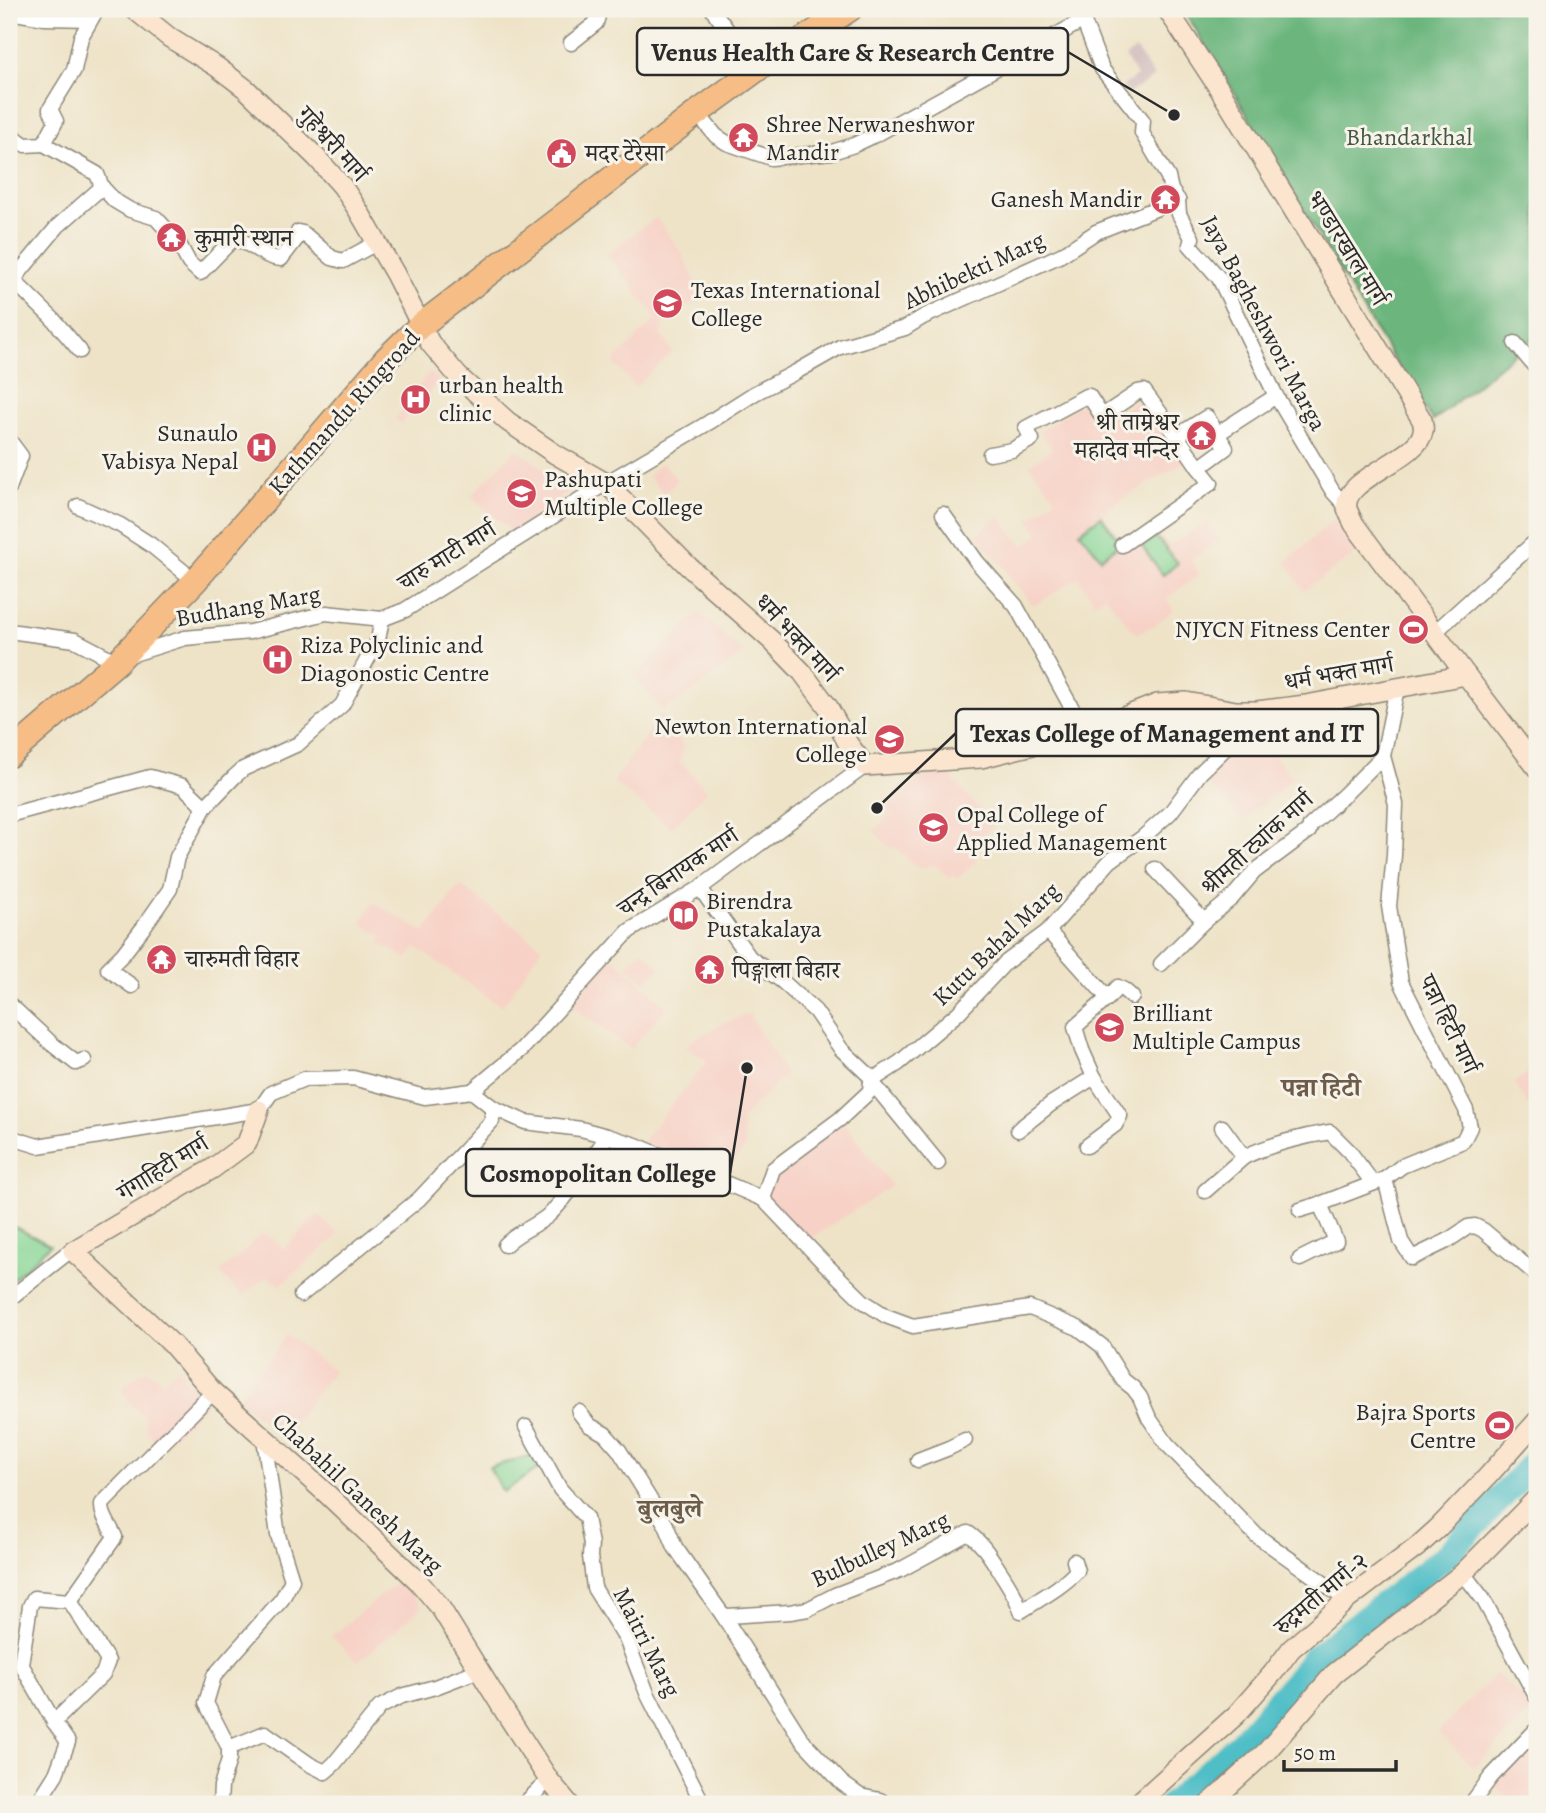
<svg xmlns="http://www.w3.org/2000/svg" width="1546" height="1813" font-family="Alegreya,'Noto Serif Devanagari',serif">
<rect width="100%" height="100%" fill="#f7f3e8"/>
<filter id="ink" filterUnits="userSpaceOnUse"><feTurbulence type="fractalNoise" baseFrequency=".0143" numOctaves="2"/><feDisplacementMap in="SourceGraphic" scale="14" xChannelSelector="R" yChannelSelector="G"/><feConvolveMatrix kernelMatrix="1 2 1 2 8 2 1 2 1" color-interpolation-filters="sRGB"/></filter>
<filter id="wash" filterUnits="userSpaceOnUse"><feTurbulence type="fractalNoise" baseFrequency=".00686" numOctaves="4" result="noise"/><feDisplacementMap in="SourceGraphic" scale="28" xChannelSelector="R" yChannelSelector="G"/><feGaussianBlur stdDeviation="1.57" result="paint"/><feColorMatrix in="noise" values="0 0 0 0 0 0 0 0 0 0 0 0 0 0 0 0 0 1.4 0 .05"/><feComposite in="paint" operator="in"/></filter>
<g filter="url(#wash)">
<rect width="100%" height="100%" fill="#eee3c7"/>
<g fill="#f7d1c6">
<polygon points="656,218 683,255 703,297 665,319 660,334 673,352 635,387 613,362 655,320 652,311 636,293 631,283 607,255 632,235"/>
<polygon points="429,372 440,380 401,424 395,419"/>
<polygon points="1142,397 1155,418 1186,461 1121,500 1102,514 1118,536 1122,545 1152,526 1169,546 1208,522 1220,540 1190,560 1200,574 1166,599 1174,610 1154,626 1136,634 1105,596 1095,603 1078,578 1033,606 977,534 1000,517 1023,546 1040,534 1029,520 1056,498 1029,465 1052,449 1040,431 1084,402 1088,409 1091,408 1099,420 1099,425"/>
<polygon points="516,449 573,490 513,532 471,496"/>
<polygon points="661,463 678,480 665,494 648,476"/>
<polygon points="1334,519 1357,553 1304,591 1286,562"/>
<polygon points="699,612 743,653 699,687 662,711 635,677"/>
<polygon points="661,715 684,747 680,761 707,791 672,828 613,782"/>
<polygon points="1251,728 1293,778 1261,806 1260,805 1243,820 1199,774"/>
<polygon points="948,774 994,826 967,849 977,861 957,879 953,875 949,878 936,865 918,868 894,846 891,849 874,831 891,814 887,809 917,782 913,777"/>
<polygon points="460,885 542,947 502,1007 416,947 407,959 380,943 383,937 361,923 374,902 424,932"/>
<polygon points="642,950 660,967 645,983 627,966"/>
<polygon points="612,956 667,1007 631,1049 570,1005"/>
<polygon points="749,1014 785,1074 742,1119 745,1148 720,1178 642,1142 707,1061 691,1051 687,1046 689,1042 723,1023"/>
<polygon points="1537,1067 1537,1119 1514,1082"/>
<polygon points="844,1123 892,1186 804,1243 763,1199 773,1169"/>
<polygon points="318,1215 339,1234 281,1285 267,1277 243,1295 226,1281 221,1271 239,1256 262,1233 274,1239 283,1249"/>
<polygon points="287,1335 334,1371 283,1436 236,1400"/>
<polygon points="178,1368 206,1404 163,1447 147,1433 144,1416 132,1405 120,1389 146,1370 163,1381"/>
<polygon points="401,1580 422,1607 358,1662 331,1636"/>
<polygon points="1496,1673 1533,1709 1474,1768 1438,1732"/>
<polygon points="1537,1733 1537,1804 1516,1804 1490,1783"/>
</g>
<polygon fill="#d2bfbf" points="1136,49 1154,77 1128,94 1123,86 1137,76 1125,57"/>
<g fill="#86d595" stroke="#588060" stroke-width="2">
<polygon points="1101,516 1121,543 1101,558 1080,532"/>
<polygon points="1156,537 1178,563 1163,575 1142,546"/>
<polygon points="9,1224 50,1245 9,1283"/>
<polygon points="536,1455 542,1466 503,1492 489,1467"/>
</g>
<path fill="#6cb67e" stroke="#4c7054" stroke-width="2" d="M1183,9H1537V335L1433,421C1345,287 1268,145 1183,9Z"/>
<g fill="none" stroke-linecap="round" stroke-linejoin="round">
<polyline stroke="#50bec7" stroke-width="26" points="1172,1804 1240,1744 1299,1677 1314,1658 1446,1556 1537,1459"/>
</g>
</g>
<g filter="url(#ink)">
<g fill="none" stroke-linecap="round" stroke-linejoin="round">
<defs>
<g id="street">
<polyline points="712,9 756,70"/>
<polyline points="1079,9 1102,69 1143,121 1142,133 1168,177 1171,190 1178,200 1179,214 1192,238 1190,245 1219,278 1276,396 1333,492 1347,507"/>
<polyline points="9,12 45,18 90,19"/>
<polyline points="571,43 596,23 600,9"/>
<polyline points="697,113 716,136 727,143 771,158 832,152 854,145 877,134 1082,21"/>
<polyline points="9,133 25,145 44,144"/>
<path d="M102,187L115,201L130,210L156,218L178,242L189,263L200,273L233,239C251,241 262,258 281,259L297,238L298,232L303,233L332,258L343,261L378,242"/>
<polyline points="1515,343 1537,369"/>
<polyline points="80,351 53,319 13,280 58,226 102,187 97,174 44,144 56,121 50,109 74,70 81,37 97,9"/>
<polygon points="1207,417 1226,448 1199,468 1177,436"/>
<polyline points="1217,434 1276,396"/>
<polyline points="9,440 21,456 9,488"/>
<polyline points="990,454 1012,450 1032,439 1026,428 1086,396 1089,396 1102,416 1138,392 1144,391 1177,436"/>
<polyline points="78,506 120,525 151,545 195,581"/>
<polyline points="943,514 977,562 1016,606 1085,732"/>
<polyline points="1122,545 1211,483 1199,468"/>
<polyline points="9,631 75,640 117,662"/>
<polyline points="1435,632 1537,540"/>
<polyline points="127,656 185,638 250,632 326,613 382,619 405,610 606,483 708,423 755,393 796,372 840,347 905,328 923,317 1061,255 1096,232 1178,200"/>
<polyline points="9,815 150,777 183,786 205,807 234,777 243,769 298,744 342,705 378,640 382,619"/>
<polyline points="1155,869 1204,921"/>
<polyline points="700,888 750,958 782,981 815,1011 841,1049 873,1079"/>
<polyline points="1048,931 1108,998 1075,1027 1082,1050 1094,1077 1120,1116 1115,1125 1087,1146"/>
<polyline points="1161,964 1204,921 1232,898 1254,872 1309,831 1310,826 1344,795 1383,756"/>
<polyline points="132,986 108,969 123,954 143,928 170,889 177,857 205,807"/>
<polyline points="1108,998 1118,987 1124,990 1132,997"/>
<polyline points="9,1004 52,1044 76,1063 84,1060"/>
<polyline points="871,1081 938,1163"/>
<polyline points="472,1091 521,1050 629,931 700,888 865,766"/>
<polyline points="1018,1130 1051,1104 1094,1077"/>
<polyline points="9,1137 38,1146 259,1110 271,1093 304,1079 353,1078 425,1097 472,1091 492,1107 525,1122 581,1129 607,1136 636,1145 763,1199 820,1259 863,1301 886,1316 913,1326 1030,1308 1078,1328 1102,1346 1123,1380 1133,1388 1140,1397 1149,1418 1167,1444 1256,1535 1347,1600"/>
<path d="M1244,1157C1268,1145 1304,1136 1330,1132L1349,1151L1373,1183"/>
<polyline points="1385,1179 1401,1241 1412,1258 1447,1241 1468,1227 1475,1226 1483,1230 1537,1275"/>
<polyline points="1205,1191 1244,1157 1222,1127"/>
<polyline points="763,1199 773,1169 840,1119 870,1091 871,1081 899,1063 958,1013 1005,963 1048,931 1110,861 1142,838 1170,813 1200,773 1239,735 1257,711"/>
<polyline points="1300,1210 1320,1204"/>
<path d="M505,1245C518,1231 538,1226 551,1213C573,1190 590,1162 607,1136"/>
<polyline points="1300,1259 1336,1241 1320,1204 1385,1179 1402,1166 1463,1141 1470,1127 1466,1110 1401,982 1395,945 1389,906 1394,855 1396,804 1383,756 1397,688"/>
<polyline points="301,1295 419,1199 492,1121 492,1107"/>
<polyline points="9,1299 66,1254 73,1251"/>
<polyline points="579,1412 589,1425 605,1434 619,1450 666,1525 675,1547 722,1614 802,1740 842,1783 860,1796 880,1800 885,1804"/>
<polyline points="526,1427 560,1489 586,1518 591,1544 590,1556 594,1588 626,1639 647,1693 703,1804"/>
<polyline points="918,1460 949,1448 965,1440"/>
<polyline points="1463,1573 1483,1599 1537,1698"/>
<path d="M722,1614L727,1616L790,1612L808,1609L835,1595L900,1570L968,1533C985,1545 992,1560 1003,1576C1011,1589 1016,1596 1021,1611C1041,1598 1061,1588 1077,1571L1074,1561"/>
<polyline points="54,1722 103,1674 108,1661 70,1601"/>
<polyline points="229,1748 206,1703 214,1676 282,1599 292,1580 278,1535 264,1438"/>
<path d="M37,1804L56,1774L68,1742L54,1722L21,1664L30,1606L34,1598L70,1601L115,1537C110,1525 101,1516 102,1504L213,1392"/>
<polyline points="220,1804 221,1786 229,1759 229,1748 265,1733 309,1764 325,1772 334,1764 380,1707 402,1696 435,1687 479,1670"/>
<polyline points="524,1804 549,1780"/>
<polyline points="1471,1804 1491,1777 1537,1729"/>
</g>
<g id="secondary">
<polyline points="134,9 170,38 217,67 246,89 316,157 342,186 358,210 395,274 430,343 458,376 507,421 555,454 606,483 688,566 772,641 802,672 828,707 849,745 865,766 981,758 1085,732 1157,704 1186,702 1236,711 1257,711 1306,705 1466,675"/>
<path d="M1167,9L1220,90L1422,420C1423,424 1424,427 1423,431C1419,460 1341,478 1347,508C1348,513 1352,519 1354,524L1466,675L1537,768"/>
<polyline points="259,1110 247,1143 212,1169 73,1251 172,1344 213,1392 327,1494 418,1581 440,1607 505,1712 549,1780 569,1804"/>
<polyline points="1137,1804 1236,1715 1273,1673 1291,1649 1347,1600 1417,1547 1438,1528 1487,1477 1537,1421"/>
<polyline points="1209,1804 1267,1751 1334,1674 1463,1573 1537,1498"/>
</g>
<polyline id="highway" points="9,755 117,662 195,581 386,359 420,326 697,113 756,70 850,9"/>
</defs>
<use href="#street" stroke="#8c8779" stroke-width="17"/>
<use href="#secondary" stroke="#8c8779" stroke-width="22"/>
<use href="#highway" stroke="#8c8779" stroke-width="27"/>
<use href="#street" stroke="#fff" stroke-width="14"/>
<use href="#secondary" stroke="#fbe5cf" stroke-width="19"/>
<use href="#highway" stroke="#f6be86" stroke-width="24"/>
</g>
</g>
<defs>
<symbol id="temple-disc" viewBox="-11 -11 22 22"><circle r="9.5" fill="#d1495b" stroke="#f7f3e8"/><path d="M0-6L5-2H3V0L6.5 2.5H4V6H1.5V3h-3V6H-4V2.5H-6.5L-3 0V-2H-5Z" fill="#fff"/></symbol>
<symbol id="civic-disc" viewBox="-11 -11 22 22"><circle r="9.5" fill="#d1495b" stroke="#f7f3e8"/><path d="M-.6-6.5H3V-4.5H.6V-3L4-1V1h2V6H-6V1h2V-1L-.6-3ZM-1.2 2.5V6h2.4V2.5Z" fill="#fff"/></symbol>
<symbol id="university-disc" viewBox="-11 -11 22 22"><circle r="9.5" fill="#d1495b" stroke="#f7f3e8"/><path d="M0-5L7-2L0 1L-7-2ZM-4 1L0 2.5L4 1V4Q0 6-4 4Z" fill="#fff"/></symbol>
<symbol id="hospital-disc" viewBox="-11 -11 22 22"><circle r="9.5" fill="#d1495b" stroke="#f7f3e8"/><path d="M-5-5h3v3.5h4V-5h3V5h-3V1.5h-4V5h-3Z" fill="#fff"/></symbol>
<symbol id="stadium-disc" viewBox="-11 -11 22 22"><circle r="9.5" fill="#d1495b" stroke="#f7f3e8"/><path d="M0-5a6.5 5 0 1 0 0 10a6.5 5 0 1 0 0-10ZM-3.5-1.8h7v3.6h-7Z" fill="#fff"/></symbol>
<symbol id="library-disc" viewBox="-11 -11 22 22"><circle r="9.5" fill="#d1495b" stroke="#f7f3e8"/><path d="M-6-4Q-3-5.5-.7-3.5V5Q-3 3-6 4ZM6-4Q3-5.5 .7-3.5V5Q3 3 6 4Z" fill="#fff"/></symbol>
</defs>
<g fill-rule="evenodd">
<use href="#temple-disc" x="726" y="120" width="35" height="35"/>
<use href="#civic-disc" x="544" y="136" width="35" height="35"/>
<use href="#temple-disc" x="1148" y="182" width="35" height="35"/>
<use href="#temple-disc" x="154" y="220" width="35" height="35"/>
<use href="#university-disc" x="650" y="286" width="35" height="35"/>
<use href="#hospital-disc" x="398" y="382" width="35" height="35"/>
<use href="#temple-disc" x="1184" y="418" width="35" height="35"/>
<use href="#hospital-disc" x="244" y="430" width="35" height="35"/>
<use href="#university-disc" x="504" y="476" width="35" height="35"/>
<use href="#stadium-disc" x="1396" y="612" width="35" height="35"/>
<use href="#hospital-disc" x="260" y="642" width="35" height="35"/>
<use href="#university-disc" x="872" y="722" width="35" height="35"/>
<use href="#university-disc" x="916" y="810" width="35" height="35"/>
<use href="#library-disc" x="666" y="898" width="35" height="35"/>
<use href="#temple-disc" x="144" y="942" width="35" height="35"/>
<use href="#temple-disc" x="692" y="952" width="35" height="35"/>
<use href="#university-disc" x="1092" y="1010" width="35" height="35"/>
<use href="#stadium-disc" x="1482" y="1408" width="35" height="35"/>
</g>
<g text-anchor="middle" stroke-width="6" stroke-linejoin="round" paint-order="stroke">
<g font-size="24" fill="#2b2b2b" stroke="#f7f3e8" text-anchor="start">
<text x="766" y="132">Shree Nerwaneshwor<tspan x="766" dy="28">Mandir</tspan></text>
<text x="585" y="161">मदर टेरेसा</text>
<text x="1142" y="207" text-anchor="end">Ganesh Mandir</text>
<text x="195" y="246">कुमारी स्थान</text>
<text x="691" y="298">Texas International<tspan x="691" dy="28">College</tspan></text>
<text x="439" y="393">urban health<tspan x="439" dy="28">clinic</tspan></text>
<text x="1179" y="430" text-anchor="end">श्री ताम्रेश्वर<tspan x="1179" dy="28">महादेव मन्दिर</tspan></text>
<text x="238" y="441" text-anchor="end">Sunaulo<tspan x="238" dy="28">Vabisya Nepal</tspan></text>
<text x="544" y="487">Pashupati<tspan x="544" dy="28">Multiple College</tspan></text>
<text x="1390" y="637" text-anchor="end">NJYCN Fitness Center</text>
<text x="300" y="653">Riza Polyclinic and<tspan x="300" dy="28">Diagonostic Centre</tspan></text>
<text x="867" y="734" text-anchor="end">Newton International<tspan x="867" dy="28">College</tspan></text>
<text x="957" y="822">Opal College of<tspan x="957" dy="28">Applied Management</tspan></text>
<text x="706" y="909">Birendra<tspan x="706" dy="28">Pustakalaya</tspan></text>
<text x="185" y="967">चारुमती विहार</text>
<text x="732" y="978">पिङ्गाला बिहार</text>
<text x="1132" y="1021">Brilliant<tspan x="1132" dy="28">Multiple Campus</tspan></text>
<text x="1476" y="1420" text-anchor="end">Bajra Sports<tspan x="1476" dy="28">Centre</tspan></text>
</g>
<g font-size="24" fill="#425646" stroke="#f7f3e8">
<text x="1409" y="145">Bhandarkhal</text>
</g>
<g font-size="24" fill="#2b2b2b" stroke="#f7f3e8">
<text transform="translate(333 144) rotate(48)" y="8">गुहेश्वरी मार्ग</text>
<text transform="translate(1347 248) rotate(58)" y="8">भण्डारखाल मार्ग</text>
<text transform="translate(974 270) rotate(-25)" y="8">Abhibekti Marg</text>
<text transform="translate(1264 323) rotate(62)" y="8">Jaya Bagheshwori Marga</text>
<text transform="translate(344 412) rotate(-48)" y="8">Kathmandu Ringroad</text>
<text transform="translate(447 556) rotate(-32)" y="8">चारु माटी मार्ग</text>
<text transform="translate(248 606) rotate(-10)" y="8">Budhang Marg</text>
<text transform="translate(797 638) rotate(47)" y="8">धर्म भक्त मार्ग</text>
<text transform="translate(1339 673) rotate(-10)" y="8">धर्म भक्त मार्ग</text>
<text transform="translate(1257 843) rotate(-42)" y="8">श्रीमती ट्यांक मार्ग</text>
<text transform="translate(678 872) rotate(-34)" y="8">चन्द्र बिनायक मार्ग</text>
<text transform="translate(996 944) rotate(-44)" y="8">Kutu Bahal Marg</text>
<text transform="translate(1449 1024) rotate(64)" y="8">पन्ना हिटी मार्ग</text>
<text transform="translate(163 1168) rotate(-32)" y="8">गंगाहिटी मार्ग</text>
<text transform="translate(358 1493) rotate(43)" y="8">Chabahil Ganesh Marg</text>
<text transform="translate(880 1549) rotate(-25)" y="8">Bulbulley Marg</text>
<text transform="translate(1321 1594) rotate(-40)" y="8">रुद्रमती मार्ग-२</text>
<text transform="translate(647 1642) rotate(63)" y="8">Maitri Marg</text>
</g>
<g font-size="26" font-weight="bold" fill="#6c5c49" stroke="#f7f3e8">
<text x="1321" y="1096">पन्ना हिटी</text>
<text x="670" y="1517">बुलबुले</text>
</g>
</g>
<path fill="none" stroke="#2b2b2b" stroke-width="2.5" d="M1174 115L1068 52M877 808L956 733M747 1068L730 1173"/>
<g fill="#2b2b2b" stroke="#f7f3e8" stroke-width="2.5">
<circle cx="1174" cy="115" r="7"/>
<circle cx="877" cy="808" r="7"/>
<circle cx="747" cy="1068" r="7"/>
</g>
<g fill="#f7f3e8" stroke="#2b2b2b" stroke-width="2.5">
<rect x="637" y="28" width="431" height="47" rx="7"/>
<rect x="956" y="709" width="422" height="47" rx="7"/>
<rect x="466" y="1149" width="264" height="47" rx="7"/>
</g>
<g font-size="26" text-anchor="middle" font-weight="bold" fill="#2b2b2b">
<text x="853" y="61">Venus Health Care &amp; Research Centre</text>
<text x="1167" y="742">Texas College of Management and IT</text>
<text x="598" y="1182">Cosmopolitan College</text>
</g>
<rect width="1546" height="1813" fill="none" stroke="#f7f3e8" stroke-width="35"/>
<path d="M1284 1760v10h112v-10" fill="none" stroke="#2b2b2b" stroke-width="3.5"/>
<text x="1294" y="1760" font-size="21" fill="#2b2b2b" stroke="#f7f3e8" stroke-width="5" paint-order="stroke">50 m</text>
</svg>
